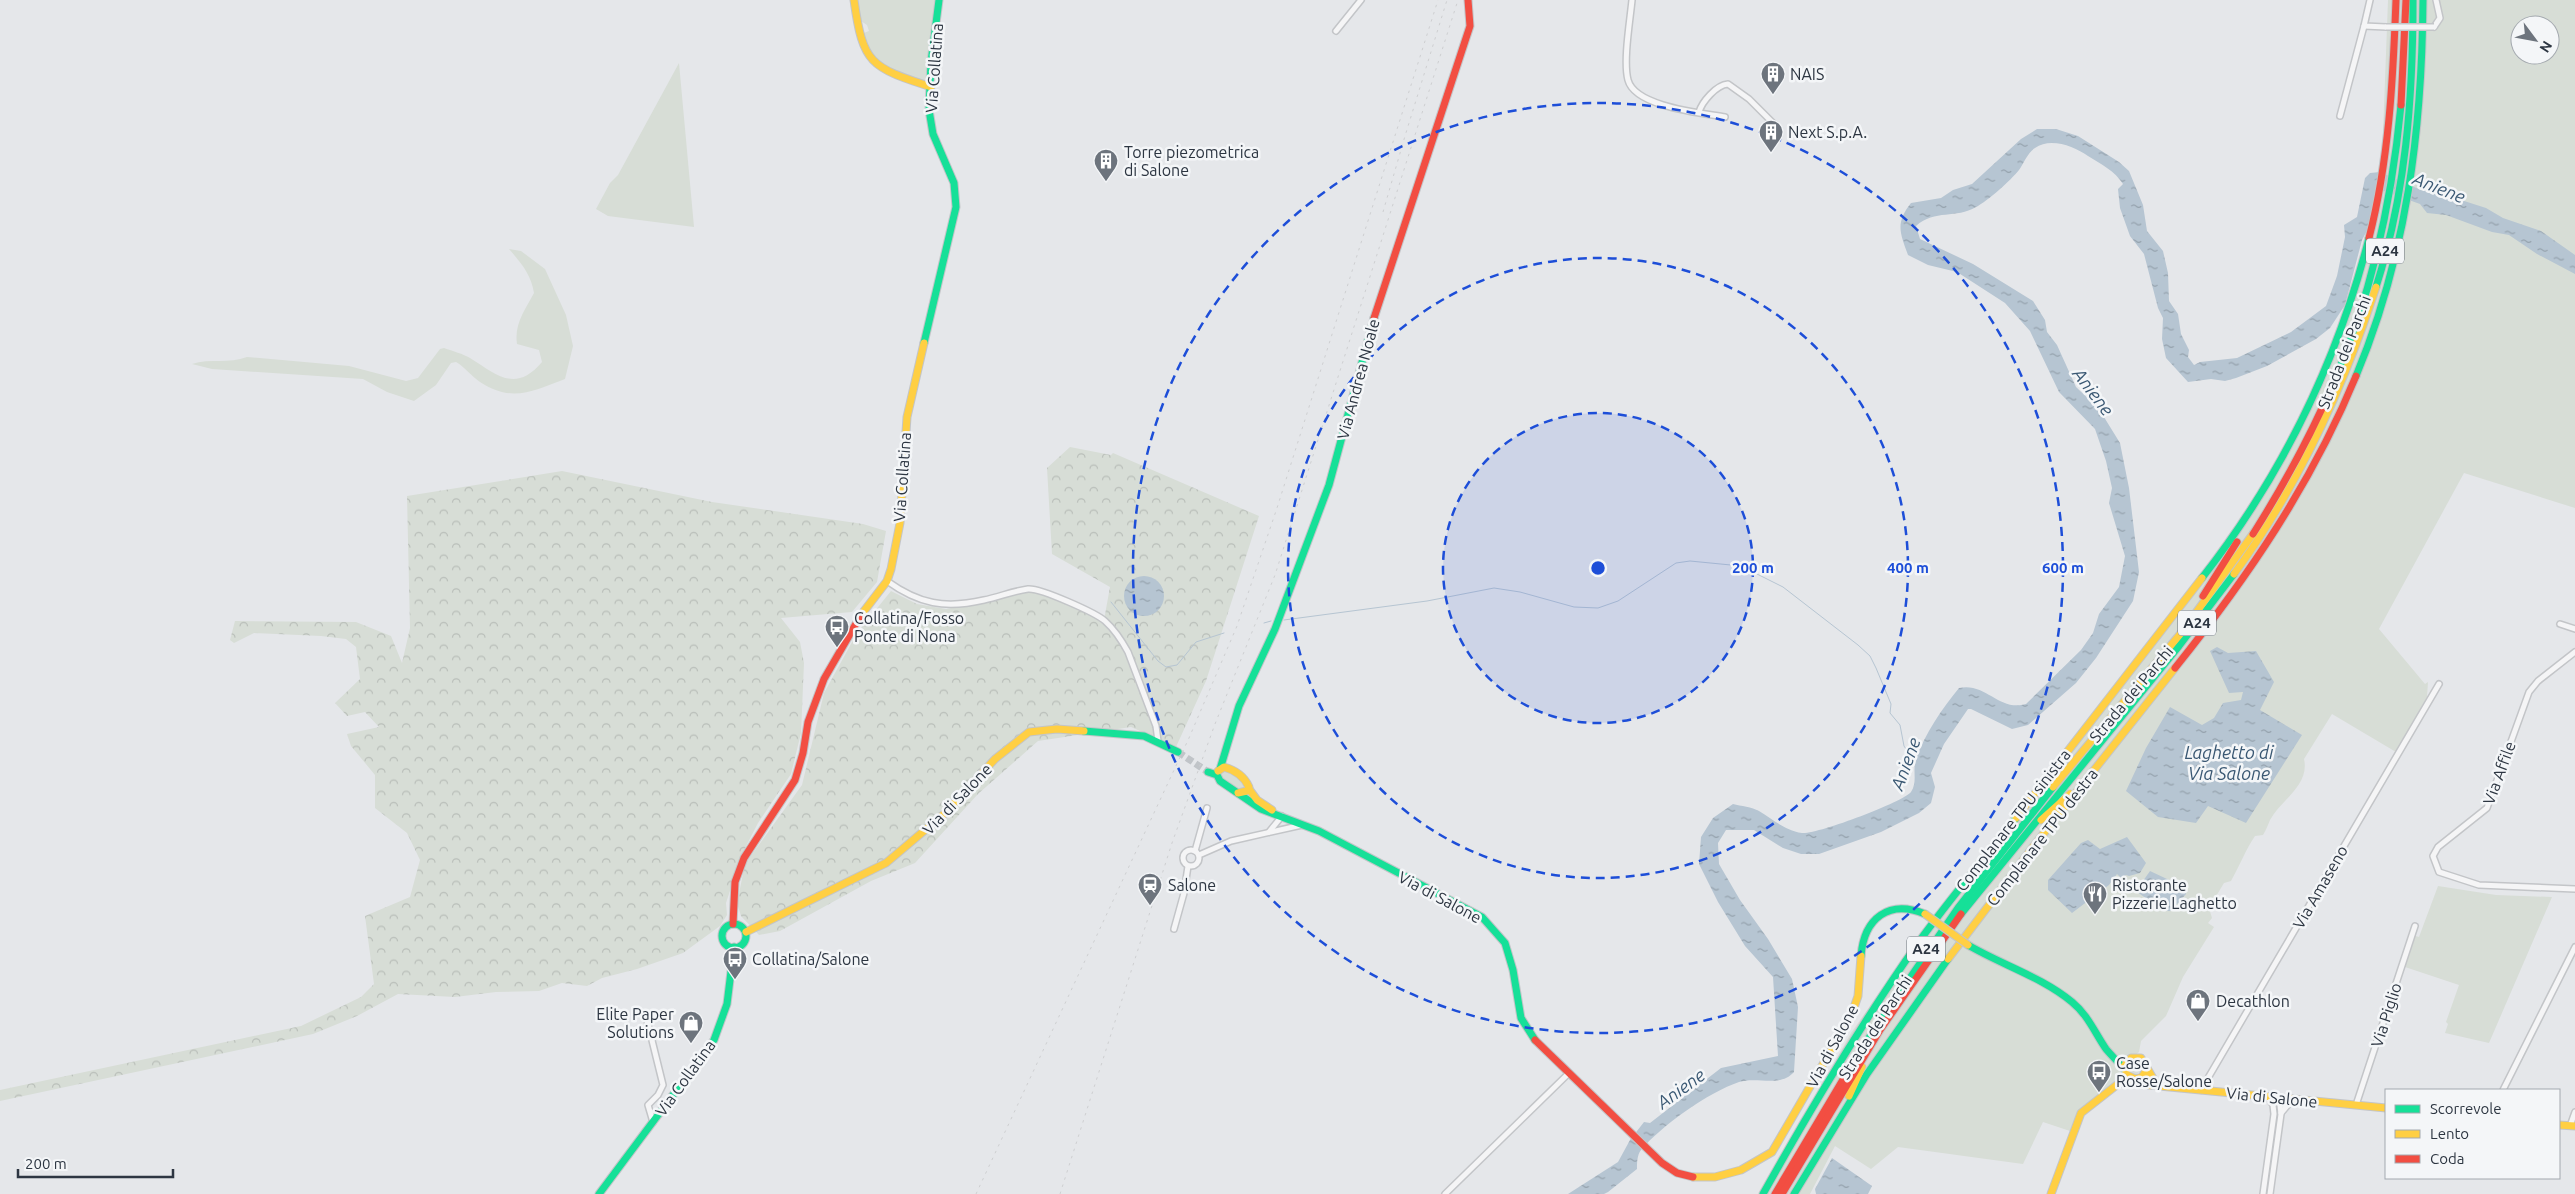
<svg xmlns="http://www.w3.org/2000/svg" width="2575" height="1194" font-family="Ubuntu,sans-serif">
<defs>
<pattern id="forest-crowns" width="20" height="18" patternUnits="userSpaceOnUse" patternTransform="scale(1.25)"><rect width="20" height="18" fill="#d7ddd6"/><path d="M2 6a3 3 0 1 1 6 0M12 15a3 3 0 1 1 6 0" fill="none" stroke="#b9beb9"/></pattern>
<pattern id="water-ripples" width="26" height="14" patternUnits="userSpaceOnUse" patternTransform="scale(1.25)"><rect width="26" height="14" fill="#b6c5d2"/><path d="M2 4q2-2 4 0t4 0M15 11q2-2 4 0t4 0" fill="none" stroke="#94a1ac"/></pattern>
</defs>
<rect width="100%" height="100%" fill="#e5e7ea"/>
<g fill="#d7ddd6" fill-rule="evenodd">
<path d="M858,0H937L931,64L926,80L919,81C897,71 863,63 864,33L869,31L867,25L861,21Z"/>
<path d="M2388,0H2575V508L2464,473L2379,629L2425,684L2428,682L2427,697L2396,752L2332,714L2304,759C2310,785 2281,800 2270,820C2268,825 2266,830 2263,835L2255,836C2245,851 2240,865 2231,881L2224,883L2209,908L2212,918L2208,923L2214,927L2183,977L2166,1016L2141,1041L2139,1052L2133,1057L2142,1064L2141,1071L2135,1075L2129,1071L2118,1084L2089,1105L2073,1132L2043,1122L2023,1164L1898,1147L1871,1169L1835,1146L1810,1194H1760L1851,1033L1907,953L1972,865L2165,622L2236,526L2283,454L2331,353L2347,307L2376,200L2382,160ZM2520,25H2550V55H2520Z"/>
<polygon points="679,63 694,227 608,216 596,209 610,183 618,175"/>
<path d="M509,249L521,251L545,269L566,315L573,346L565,379C533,391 512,403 480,382C471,376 465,367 456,362L451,363L436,385L414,401L387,392L363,379L212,369L192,364C210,358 229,364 247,357L349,366L406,381L418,378L440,349L444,348C453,351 463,354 470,358C496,374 515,394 542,362L539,350L517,344C514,324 525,310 534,293C531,274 521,263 509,249Z"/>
<polygon points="1224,771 1231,772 1244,783 1244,789 1240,791 1222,780 1220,775"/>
<polygon points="2438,886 2496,895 2552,897 2489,1043 2445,1033 2448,1024 2446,1022 2459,985 2402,966 2412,935 2419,937"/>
</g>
<g fill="url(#forest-crowns)">
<polygon points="1070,447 1111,455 1113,453 1259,516 1206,681 1176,747 1131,727 1038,741 978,794 915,863 871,881 780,931 759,935 741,916 737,903 745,864 802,785 824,693 857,633 891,591 917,604 946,609 999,599 1035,589 1104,620 1110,587 1052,554 1047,468"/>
<polygon points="562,471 712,502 863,524 886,531 877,582 852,612 781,618 800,642 804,663 801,733 791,774 758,823 742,854 726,903 727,915 720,926 683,953 637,969 602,978 587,986 562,983 539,991 496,992 455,997 398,994 357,1016 313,1034 0,1101 0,1090 301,1026 361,997 374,984 365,916 410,897 420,860 407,833 375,808 375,775 351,746 347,734 379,727 365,712 347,716 335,703 360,679 356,647 346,639 321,636 254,633 234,643 230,640 235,621 356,622 391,636 402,663 410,628 407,496"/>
</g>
<g fill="url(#water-ripples)">
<path d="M2037,129H2056L2078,136L2119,162L2129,171L2143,205L2147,231L2163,251L2168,273L2169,301L2178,314L2181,334L2189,350L2188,357L2194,365L2200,362L2237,358L2291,332L2326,306L2337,276L2345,237L2344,225L2357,217L2365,178L2370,173L2380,172L2421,190L2436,192L2486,208L2503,218L2541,231L2575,255V274L2537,254L2509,235L2492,232L2446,215L2427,213L2420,204L2381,190L2371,223L2362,240L2345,305L2330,328L2316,339L2267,366L2236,378L2225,381L2211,379L2188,382L2166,358L2162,339L2163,318L2158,308L2144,254L2130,236L2120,208L2118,189L2123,184C2115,171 2101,164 2088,156C2074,146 2050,137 2035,148C2028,152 2024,163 2019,170C2011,180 1988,201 1976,207C1956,219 1935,209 1916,226L1920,239L1973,264L2033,301L2045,320L2047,332L2057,345L2076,387L2099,409L2120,443L2129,488L2139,572L2133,601L2096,658L2076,683L2028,725L2012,729L1971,709H1968L1944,744L1931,773L1935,787L1931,803L1919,813L1881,832L1819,854H1801L1783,848L1754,830H1726L1718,843L1719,864L1740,900L1768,939L1792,979L1798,1007L1794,1072C1780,1088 1757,1076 1739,1082C1709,1092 1661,1126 1641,1150C1637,1155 1637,1163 1637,1169L1608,1192L1604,1194H1568L1618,1162L1630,1140L1644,1122L1650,1123L1721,1068L1778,1056L1773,977L1745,946L1718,902L1699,864L1701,837L1713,818L1733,804C1741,806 1752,807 1759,811C1774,820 1784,830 1802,833C1816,835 1903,802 1911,792C1918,781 1912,771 1916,759C1925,733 1942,709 1959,688C1986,682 1999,712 2026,704L2081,650L2093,633L2099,614L2119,587L2125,556L2109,503L2112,488L2106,461L2095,429L2059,392L2030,331L2005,303L1957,272L1928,265L1908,255C1900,233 1895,223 1911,203L1941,198L1953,190L1972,184L2021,139Z"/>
<circle cx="1144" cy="596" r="20"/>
<polygon points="2217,647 2228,653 2256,651 2274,682 2260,710 2302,735 2246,823 2208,806 2196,823 2158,817 2126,791 2146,748 2170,707 2202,725 2214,718 2223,703 2241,700 2243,692 2229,693 2210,651"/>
<polygon points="2127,837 2146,863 2140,873 2129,876 2126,875 2121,878 2117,874 2109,885 2072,913 2048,890 2048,880 2081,843 2088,840 2100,849"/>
<polygon points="2150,871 2184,887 2186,894 2171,911 2163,911 2136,891"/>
<polygon points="1832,1158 1872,1186 1868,1194 1816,1194 1815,1189"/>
</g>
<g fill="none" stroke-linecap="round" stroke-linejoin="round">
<g stroke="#b6c5d2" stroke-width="1">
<polyline points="1111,602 1158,661 1166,667 1177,665 1196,642 1224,633"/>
<polyline points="1284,620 1427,601 1494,588 1520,592 1574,607 1598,608 1618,601 1676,563 1690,561 1741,566 1783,587 1858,645 1870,656 1876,668 1891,704 1890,713 1900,725 1904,746 1915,763"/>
<polyline points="1264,623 1271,621"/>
</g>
<polyline stroke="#c0c4c8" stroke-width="7" stroke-dasharray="7 3.5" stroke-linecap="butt" points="1178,752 1208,772"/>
<defs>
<g id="street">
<path d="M1632,0C1630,21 1623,61 1628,80C1635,107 1702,113 1725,117"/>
<polyline points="2370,0 2364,26 2386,27"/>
<polyline points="2434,27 2440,18 2436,0"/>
<polyline points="1336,31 1361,0"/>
<path d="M1699,112C1702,102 1716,85 1728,84L1749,99L1774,124"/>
<polyline points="2340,116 2364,26"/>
<path d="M887,581C919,604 945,609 984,600C999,597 1013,591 1028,589C1041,588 1096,613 1105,621C1115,630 1122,641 1128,652L1156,726L1158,741"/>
<polyline points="2560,624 2575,629"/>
<polyline points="2575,652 2538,681 2529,692 2487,808 2438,847 2433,856 2439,872 2479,885 2575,889"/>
<polyline points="1269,832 1282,816"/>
<circle cx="1191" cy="858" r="8"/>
<polyline points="1195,851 1207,808"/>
<polyline points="1199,855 1231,841 1302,825"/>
<polyline points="1174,929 1184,893 1188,866"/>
<polyline points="646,1016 663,1085 658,1095 648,1105 653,1122"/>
<polyline points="2201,1090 2439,684"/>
<polyline points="2503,1090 2575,947"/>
<polyline points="2356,1105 2415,926"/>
<polyline points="2281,1113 2293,1099"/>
<polyline points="2570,1126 2575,1112"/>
<polyline points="1445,1194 1568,1074"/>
<polyline points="2263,1194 2274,1114 2273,1105 2267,1096"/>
<polyline points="2270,1194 2281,1114 2279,1097"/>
</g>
<g id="fast">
<path d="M2376,287C2406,194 2413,97 2413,0"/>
<polyline points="924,343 956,207 954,183 933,134 929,110 931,62 939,0"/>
<path d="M2356,376C2407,254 2422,130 2423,0"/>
<path d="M2334,382C2372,294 2392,200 2401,105"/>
<path d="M2202,578C2281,477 2337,363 2369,238"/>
<polyline points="1084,731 1144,736 1178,752"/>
<polyline points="1220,769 1239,706 1275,629 1329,485 1374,318"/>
<polyline points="1208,772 1217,775 1220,781 1261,809 1319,831 1482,917 1505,943 1513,970 1521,1018 1535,1040"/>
<polyline points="1961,914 2179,646 2234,574"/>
<circle cx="734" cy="936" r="12"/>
<path d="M1968,945C2002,965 2042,977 2072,1002C2088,1015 2095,1033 2106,1049C2112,1056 2118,1062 2124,1069"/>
<path d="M1861,956C1864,918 1889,899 1925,914"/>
<polyline points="1860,1051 1958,908 2053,787"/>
<polyline points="599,1194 714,1040 727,1004 734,947"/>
<path d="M1763,1194C1811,1108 1861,1024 1918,943C1949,900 1983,860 2016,818"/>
<polyline points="1794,1194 1867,1074 1948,959"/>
</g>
<g id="slow">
<path d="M854,0C863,64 870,67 931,87"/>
<path d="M2234,574C2298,487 2343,389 2376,287"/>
<polyline points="861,615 887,581 891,569 900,523 907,417 924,343"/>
<path d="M1218,771L1224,767C1235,770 1244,776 1249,787L1247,791L1238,793"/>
<polyline points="2053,787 2182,632 2253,534"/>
<polyline points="1249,789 1257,800 1272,810"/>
<polyline points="2016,818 2202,578"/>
<polyline points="2041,820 2070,794"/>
<polyline points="746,932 886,863 944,814 995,759 1029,732 1057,729 1084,731"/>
<polyline points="1948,959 2033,847 2175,668"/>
<polyline points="2147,1069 2142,1077 2135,1079 2127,1075 2124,1066 2131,1058 2141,1058 2157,1085"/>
<polyline points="2135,1079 2149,1085 2386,1108"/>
<polyline points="1849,1096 1862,1067"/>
<polyline points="2559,1125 2575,1126"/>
<polyline points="1693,1177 1715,1177 1741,1170 1772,1152 1851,1016 1858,996 1861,956"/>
<polyline points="2051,1194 2081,1113 2118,1084 2132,1079"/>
</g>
<g id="jam">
<polyline points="2401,105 2406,0"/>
<path d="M2369,238C2389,160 2393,80 2396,0"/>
<polyline points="1374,318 1470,26 1468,0"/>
<path d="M2253,534C2284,485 2311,435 2334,382"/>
<polyline points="2203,596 2237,542"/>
<path d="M2175,668C2248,577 2312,483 2356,376"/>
<polyline points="733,924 735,882 744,858 795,780 803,753 808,722 824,679 861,615"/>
<polyline points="1535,1040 1662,1163 1677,1173 1693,1177"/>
<polyline points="1775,1194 1860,1051"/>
<polyline points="1782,1194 1880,1030 1961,914"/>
</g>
</defs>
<use href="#street" stroke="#c3c5c8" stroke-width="8"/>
<use href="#fast" stroke="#c3c5c8" stroke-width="9"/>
<use href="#slow" stroke="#c3c5c8" stroke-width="9"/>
<use href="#jam" stroke="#c3c5c8" stroke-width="9"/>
<use href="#street" stroke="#f5f5f6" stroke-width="5"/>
<use href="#fast" stroke="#16e098" stroke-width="7"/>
<use href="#slow" stroke="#ffcf43" stroke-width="7"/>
<use href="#jam" stroke="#f24e42" stroke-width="7"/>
<g stroke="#cecfd1" stroke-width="1" stroke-dasharray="2.5 5" stroke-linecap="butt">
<polyline points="1383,212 1405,136 1447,0"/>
<polyline points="976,1194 1189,738 1237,626 1277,508 1438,0"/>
<polyline points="1060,1194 1172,843 1215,724 1275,575 1458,0"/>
</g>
<defs>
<polyline id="street-bridge" points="2386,27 2434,27"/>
<polyline id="slow-bridge" points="1925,914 1968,945"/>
</defs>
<use href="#street-bridge" stroke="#c3c5c8" stroke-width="8" stroke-linecap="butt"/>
<use href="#slow-bridge" stroke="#c3c5c8" stroke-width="9" stroke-linecap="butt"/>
<use href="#street-bridge" stroke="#f5f5f6" stroke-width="5"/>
<use href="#slow-bridge" stroke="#ffcf43" stroke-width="7"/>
</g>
<circle cx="1598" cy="568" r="155" fill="#1d4ed8" fill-opacity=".12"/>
<g fill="none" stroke="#1d4ed8" stroke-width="2.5" stroke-dasharray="9 6">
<circle cx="1598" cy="568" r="155"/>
<circle cx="1598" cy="568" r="310"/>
<circle cx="1598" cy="568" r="465"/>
</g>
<defs>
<symbol id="building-pin" viewBox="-11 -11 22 30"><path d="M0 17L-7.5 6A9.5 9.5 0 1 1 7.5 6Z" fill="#6d747d" stroke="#f4f6f8"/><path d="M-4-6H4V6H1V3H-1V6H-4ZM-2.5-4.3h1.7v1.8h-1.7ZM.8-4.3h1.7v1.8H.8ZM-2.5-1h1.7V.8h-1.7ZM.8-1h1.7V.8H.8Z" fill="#fff"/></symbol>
<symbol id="bus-pin" viewBox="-11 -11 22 30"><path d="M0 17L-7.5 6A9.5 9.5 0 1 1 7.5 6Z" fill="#6d747d" stroke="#f4f6f8"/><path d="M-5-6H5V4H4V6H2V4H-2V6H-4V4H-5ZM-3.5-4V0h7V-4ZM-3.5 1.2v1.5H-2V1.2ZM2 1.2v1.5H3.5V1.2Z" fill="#fff"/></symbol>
<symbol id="station-pin" viewBox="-11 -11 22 30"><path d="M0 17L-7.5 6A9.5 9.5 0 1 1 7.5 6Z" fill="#6d747d" stroke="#f4f6f8"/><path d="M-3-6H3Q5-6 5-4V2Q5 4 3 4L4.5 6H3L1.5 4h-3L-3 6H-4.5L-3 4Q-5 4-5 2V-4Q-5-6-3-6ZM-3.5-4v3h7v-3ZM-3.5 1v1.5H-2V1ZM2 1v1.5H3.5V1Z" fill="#fff"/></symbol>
<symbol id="restaurant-pin" viewBox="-11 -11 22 30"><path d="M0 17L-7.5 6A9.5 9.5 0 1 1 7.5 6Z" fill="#6d747d" stroke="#f4f6f8"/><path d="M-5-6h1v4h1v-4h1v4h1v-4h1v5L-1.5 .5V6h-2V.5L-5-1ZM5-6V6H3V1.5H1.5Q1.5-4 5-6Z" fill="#fff"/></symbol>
<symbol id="shop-pin" viewBox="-11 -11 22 30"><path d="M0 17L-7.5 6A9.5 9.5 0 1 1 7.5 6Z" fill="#6d747d" stroke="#f4f6f8"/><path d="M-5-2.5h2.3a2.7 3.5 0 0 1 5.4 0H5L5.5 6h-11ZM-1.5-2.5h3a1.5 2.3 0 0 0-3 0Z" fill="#fff"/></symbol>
</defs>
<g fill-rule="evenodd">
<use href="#building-pin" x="1759" y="60" width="28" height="38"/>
<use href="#building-pin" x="1757" y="118" width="28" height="38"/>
<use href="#building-pin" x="1092" y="147" width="28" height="38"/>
<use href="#bus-pin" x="823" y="613" width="28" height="38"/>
<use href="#station-pin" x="1136" y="871" width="28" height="38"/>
<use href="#restaurant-pin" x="2081" y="880" width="28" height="38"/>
<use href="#bus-pin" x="721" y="945" width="28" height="38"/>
<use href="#shop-pin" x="2184" y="987" width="28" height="38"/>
<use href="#shop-pin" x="677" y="1009" width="28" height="38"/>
<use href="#bus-pin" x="2085" y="1058" width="28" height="38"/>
</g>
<g text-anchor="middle" stroke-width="5" stroke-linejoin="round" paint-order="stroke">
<g fill="#f4f6f8" stroke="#697079" stroke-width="1">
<rect x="2366" y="238.5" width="38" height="25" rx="4"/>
<rect x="2178" y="610.5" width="38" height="25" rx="4"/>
<rect x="1907" y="936.5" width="38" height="25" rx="4"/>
</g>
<g font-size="15" font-weight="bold" fill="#2d3642">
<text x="2385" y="256">A24</text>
<text x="2197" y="628">A24</text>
<text x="1926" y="954">A24</text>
</g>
<g font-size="16" fill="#2d3642" stroke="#f4f6f8">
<text transform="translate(934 68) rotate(-86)" y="6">Via Collatina</text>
<text transform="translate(2344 352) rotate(-69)" y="6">Strada dei Parchi</text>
<text transform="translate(1358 379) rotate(-75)" y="6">Via Andrea Noale</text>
<text transform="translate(902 477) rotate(-86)" y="6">Via Collatina</text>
<text transform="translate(2131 694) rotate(-50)" y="6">Strada dei Parchi</text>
<text transform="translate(2499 773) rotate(-70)" y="6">Via Affile</text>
<text transform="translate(957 799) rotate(-46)" y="6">Via di Salone</text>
<text transform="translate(2013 820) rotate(-52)" y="6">Complanare TPU sinistra</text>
<text transform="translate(2042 837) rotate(-52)" y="6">Complanare TPU destra</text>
<text transform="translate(2320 887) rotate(-60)" y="6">Via Amaseno</text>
<text transform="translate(1440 897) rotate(28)" y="6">Via di Salone</text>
<text transform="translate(2386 1015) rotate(-72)" y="6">Via Piglio</text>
<text transform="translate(1875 1027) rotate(-57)" y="6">Strada dei Parchi</text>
<text transform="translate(1832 1046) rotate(-62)" y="6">Via di Salone</text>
<text transform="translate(685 1078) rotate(-54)" y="6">Via Collatina</text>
<text transform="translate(2272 1097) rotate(6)" y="6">Via di Salone</text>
</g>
<g font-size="16" fill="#2d3642" stroke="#f4f6f8" text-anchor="start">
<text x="1790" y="80">NAIS</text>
<text x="1788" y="138">Next S.p.A.</text>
<text x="1124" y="158">Torre piezometrica<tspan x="1124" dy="18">di Salone</tspan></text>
<text x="854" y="624">Collatina/Fosso<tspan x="854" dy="18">Ponte di Nona</tspan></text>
<text x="1168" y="891">Salone</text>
<text x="2112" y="891">Ristorante<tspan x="2112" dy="18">Pizzerie Laghetto</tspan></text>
<text x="752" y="965">Collatina/Salone</text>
<text x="2216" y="1007">Decathlon</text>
<text x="674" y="1020" text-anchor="end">Elite Paper<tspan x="674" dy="18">Solutions</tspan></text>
<text x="2116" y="1069">Case<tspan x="2116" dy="18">Rosse/Salone</tspan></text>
</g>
<g font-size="18" font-style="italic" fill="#3a5873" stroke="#f4f6f8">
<text transform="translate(2439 188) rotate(22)" y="6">Aniene</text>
<text transform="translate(2093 392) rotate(53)" y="6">Aniene</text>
<text x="2229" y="759">Laghetto di<tspan x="2229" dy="21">Via Salone</tspan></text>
<text transform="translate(1906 764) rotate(-70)" y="6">Aniene</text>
<text transform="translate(1681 1089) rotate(-36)" y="6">Aniene</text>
</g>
</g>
<circle cx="1598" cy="568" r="8" fill="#1d4ed8" stroke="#f4f6f8" stroke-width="2.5"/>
<g font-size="15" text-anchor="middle" font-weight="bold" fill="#1d4ed8" stroke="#f4f6f8" stroke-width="5" stroke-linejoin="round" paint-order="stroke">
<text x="1753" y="573">200 m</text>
<text x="1908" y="573">400 m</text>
<text x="2063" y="573">600 m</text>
</g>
<rect x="2385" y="1089" width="175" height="90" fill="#f4f6f8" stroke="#a4a9af"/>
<rect x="2395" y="1105" width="25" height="8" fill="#16e098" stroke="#a4a9af"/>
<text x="2430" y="1114" font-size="15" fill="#2d3642">Scorrevole</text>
<rect x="2395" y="1130" width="25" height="8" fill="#ffcf43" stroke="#a4a9af"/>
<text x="2430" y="1139" font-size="15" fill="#2d3642">Lento</text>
<rect x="2395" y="1155" width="25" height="8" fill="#f24e42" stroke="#a4a9af"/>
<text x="2430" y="1164" font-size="15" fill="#2d3642">Coda</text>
<g transform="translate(2535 40) rotate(122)"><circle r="24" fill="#f4f6f8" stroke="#a4a9af"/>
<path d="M0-4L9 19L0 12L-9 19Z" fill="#6d747d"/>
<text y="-8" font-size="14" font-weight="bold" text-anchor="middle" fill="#2d3642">N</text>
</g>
<path d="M18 1169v8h155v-8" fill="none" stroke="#2d3642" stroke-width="2.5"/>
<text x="25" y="1169" font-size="15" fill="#2d3642" stroke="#f4f6f8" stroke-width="4" paint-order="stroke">200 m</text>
</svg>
